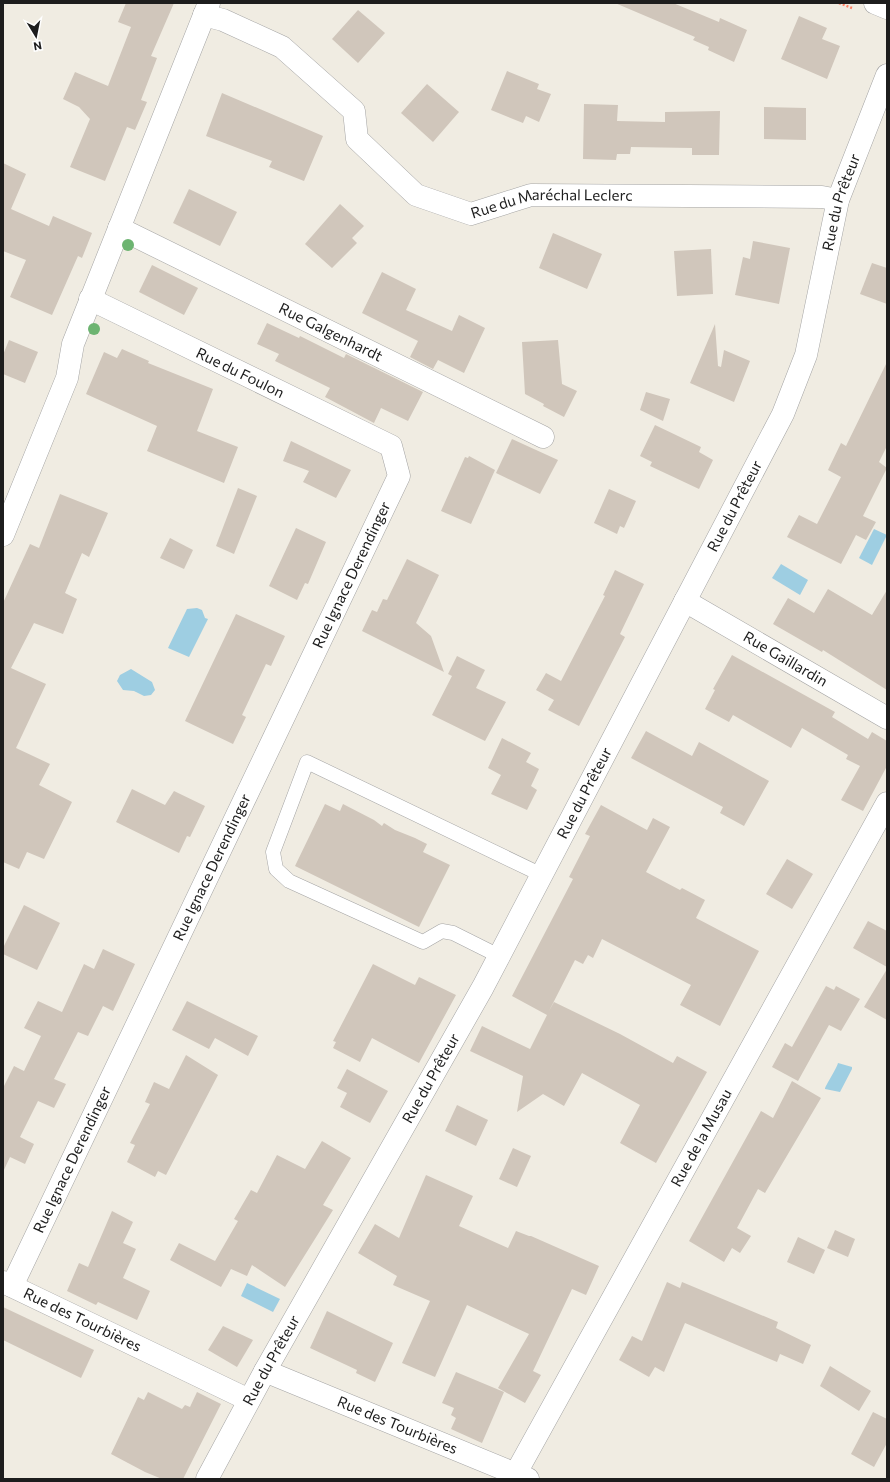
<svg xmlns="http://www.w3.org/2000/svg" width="890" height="1482" font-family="Commissioner,sans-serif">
<rect width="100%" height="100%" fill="#f0ece2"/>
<g fill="#9ecee2">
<polygon points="874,529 887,535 872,565 859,558"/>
<polygon points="781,564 808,580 800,595 772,578"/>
<polygon points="197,608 202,610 205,618 208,619 189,657 168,648 187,609"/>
<polygon points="131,669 152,682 155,690 151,695 144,696 134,691 123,690 117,681 120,675"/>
<path d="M838,1063L852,1067V1069L840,1092L825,1089C825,1086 836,1070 838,1063Z"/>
<polygon points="247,1283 280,1299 273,1312 241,1296"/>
</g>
<g fill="#d0c6bb">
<polygon points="126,3 174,3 151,56 157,58 141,100 147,102 135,130 127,127 105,181 70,167 90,119 79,107 63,99 75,72 108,86 131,27 118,22"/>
<polygon points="615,3 673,3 719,22 720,18 747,30 734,62 708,50 709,47 693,40 695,37"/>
<polygon points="358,10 385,33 358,63 332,39"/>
<polygon points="799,16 827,28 822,39 840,46 827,79 781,59"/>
<polygon points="507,71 539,84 537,89 551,94 539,122 526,116 523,123 491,110"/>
<polygon points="427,84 459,112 433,142 401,113"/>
<polygon points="222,93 323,136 304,181 269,167 272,161 206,136"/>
<polygon points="584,104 618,105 617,121 665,122 665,112 720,111 719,155 692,155 692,148 631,147 630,154 617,154 616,160 583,159"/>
<polygon points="764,107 806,108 806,140 764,139"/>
<polygon points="3,163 26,174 11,209 49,226 53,216 92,233 82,258 78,256 52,315 10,297 26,260 3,251"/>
<polygon points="189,189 237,212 220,246 173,223"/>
<polygon points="340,204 364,226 352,238 357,243 332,268 305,244"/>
<polygon points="553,233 602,254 587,289 539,268"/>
<polygon points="753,241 790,248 779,304 735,295 743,257 750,259"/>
<polygon points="711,249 713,294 677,296 674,251"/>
<polygon points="872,263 887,268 887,304 860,294"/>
<polygon points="152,265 198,288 184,315 139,292"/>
<polygon points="382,272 416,289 406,310 452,331 459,315 485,328 464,373 438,360 433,369 410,357 418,341 362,313"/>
<polygon points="267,323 299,338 300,336 344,358 346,354 423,392 408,421 381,408 374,423 325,397 330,388 275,361 279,354 257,344"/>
<polygon points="715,324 718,366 721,367 724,350 750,361 734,402 690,383"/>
<polygon points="9,340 38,352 25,383 3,374 3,355"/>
<polygon points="558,340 562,384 577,391 564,417 543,406 544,404 525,394 522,342"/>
<polygon points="122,349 149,361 148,363 213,389 197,431 238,447 224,483 147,451 157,426 86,394 104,352 117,358"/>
<polygon points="887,362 887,446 879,462 887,468 863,516 876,522 866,540 856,535 841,564 787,537 799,515 817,524 841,477 828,470 841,443 846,446"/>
<polygon points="646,392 670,399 663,421 640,410"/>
<polygon points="655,425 701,447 699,452 713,460 699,489 650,466 652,462 640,456"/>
<polygon points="512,439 558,460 540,494 496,473"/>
<polygon points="291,441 351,470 336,498 303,482 309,471 283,461"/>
<polygon points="469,456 495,470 471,524 441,511 465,457 468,458"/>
<polygon points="238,488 257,496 234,554 216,546"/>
<polygon points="609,489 636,501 624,528 620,526 617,534 594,523"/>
<polygon points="60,494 108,513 89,557 82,553 65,593 77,599 63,634 34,623 11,668 46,684 16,748 50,764 39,785 72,802 44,859 27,852 19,869 3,862 3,603 30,544 39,548"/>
<polygon points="296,528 326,542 308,584 305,583 297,600 269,586"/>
<polygon points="170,538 193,550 184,569 160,558"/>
<polygon points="407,559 439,575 416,623 431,636 444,672 362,631 372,610 377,612 383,599 387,600"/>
<polygon points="615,570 644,584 620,634 625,637 579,726 548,710 554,700 536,690 546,673 561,681 605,596 603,595"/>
<polygon points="828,589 872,615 887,590 887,690 823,650 822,652 773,624 788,598 814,613"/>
<polygon points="236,614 285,636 271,666 266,664 242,715 246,717 233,744 185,721"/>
<polygon points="732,655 835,712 832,717 868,739 872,732 887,741 887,766 863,811 841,800 860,766 846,759 848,755 802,728 791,748 733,715 729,722 705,709 715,690 713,689"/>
<polygon points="457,656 485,670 476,688 506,702 485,741 432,715 452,676 448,674"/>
<polygon points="646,731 692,756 699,742 769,781 744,826 720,813 723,807 631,758"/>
<polygon points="502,738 531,753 526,762 539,769 531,786 537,790 527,810 491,794 501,775 488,768"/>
<polygon points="132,789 165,805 174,791 205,806 190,837 187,836 179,853 116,822"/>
<polygon points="325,804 340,811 343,804 374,820 382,826 384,823 395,830 415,838 427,844 423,852 450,865 419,927 295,866"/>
<polygon points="601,805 647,830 653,818 670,827 646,872 680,890 682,888 705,900 696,918 759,951 720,1026 680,1005 691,985 602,939 593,958 588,955 583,964 575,960 549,1011 554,1002 620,1034 673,1063 677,1056 707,1072 656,1163 620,1143 640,1105 582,1073 564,1106 543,1094 517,1112 523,1076 470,1051 482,1026 530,1049 547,1015 512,996 573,879 569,877 590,836 585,834"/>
<polygon points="787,859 813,874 792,909 766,894"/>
<polygon points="24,905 60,923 37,970 3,954 3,948"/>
<polygon points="868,921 887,931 887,967 853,948"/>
<polygon points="103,949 135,964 113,1011 103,1006 88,1036 78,1032 54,1079 66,1084 54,1108 38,1101 20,1137 34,1144 25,1164 10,1157 3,1172 3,1088 14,1066 24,1071 41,1036 24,1028 38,1001 62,1012 84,964 94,969"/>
<polygon points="373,964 415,985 419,977 456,995 419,1063 372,1038 360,1062 333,1048 336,1042 333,1041"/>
<polygon points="887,969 887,1020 864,1007"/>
<polygon points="826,986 834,990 836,986 860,999 841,1031 829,1025 798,1081 772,1067 785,1043 792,1047"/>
<polygon points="187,1001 258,1036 248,1056 215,1038 209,1049 172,1030"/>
<polygon points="186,1055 218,1075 166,1175 158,1171 155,1177 127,1162 135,1145 130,1143 150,1104 145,1102 154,1082 169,1089"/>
<polygon points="347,1069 388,1091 370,1123 340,1107 347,1093 337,1088"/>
<polygon points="792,1081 821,1098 765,1193 758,1189 737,1228 751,1236 740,1253 732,1248 724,1262 689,1241 761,1111 773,1118"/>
<polygon points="457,1105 488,1120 476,1146 445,1131"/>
<polygon points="322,1141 351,1158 323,1205 333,1210 285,1287 252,1265 247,1276 231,1269 221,1287 170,1260 179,1243 215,1261 238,1221 234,1219 251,1190 257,1193 277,1155 305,1169"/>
<polygon points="513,1148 531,1156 517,1187 499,1179"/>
<polygon points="426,1175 473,1196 459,1226 508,1248 516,1231 529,1236 531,1236 599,1266 586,1295 572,1289 533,1371 541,1375 525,1403 498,1388 529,1334 467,1305 435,1377 402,1363 430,1301 393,1285 397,1276 358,1253 375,1224 399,1238"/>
<polygon points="112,1211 133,1222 123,1243 136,1249 123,1278 150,1291 137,1320 98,1302 96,1305 67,1291 79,1263 88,1267"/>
<polygon points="835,1230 855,1239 848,1257 827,1248"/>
<polygon points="798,1237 825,1250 814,1274 787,1262"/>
<polygon points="667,1282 680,1288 682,1282 778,1322 776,1328 811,1345 803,1364 780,1354 777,1362 685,1323 664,1372 655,1367 649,1377 619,1360 632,1336 642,1341"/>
<polygon points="3,1307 94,1350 81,1378 3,1340"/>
<polygon points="327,1311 393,1343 375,1382 356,1373 357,1370 310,1348"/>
<polygon points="223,1326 253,1340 237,1367 208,1350"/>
<polygon points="830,1366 871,1391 859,1411 820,1386"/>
<polygon points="456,1372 504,1392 482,1443 451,1429 456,1418 451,1415 454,1408 442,1403"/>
<polygon points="148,1392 182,1409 185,1405 190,1407 197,1392 221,1404 183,1479 162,1479 145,1472 111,1454 138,1397 144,1400"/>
<polygon points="873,1412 887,1419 887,1443 874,1467 851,1454"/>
</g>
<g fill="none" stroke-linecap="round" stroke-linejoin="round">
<defs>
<polyline id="lane" points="499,956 453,933 442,931 423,942 289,881 276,869 273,852 307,762 542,875"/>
<g id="street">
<polyline points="875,3 887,8"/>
<path id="s1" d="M204,15L223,20L282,47L354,111L357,139L416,195L471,214L531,195L822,197L838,200"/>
<path id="s2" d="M119,228L543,437"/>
<polyline points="3,535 67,378 73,344 209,3"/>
<path id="s3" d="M685,601L887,718"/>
<path id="s4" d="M3,1282L249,1400"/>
<path id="s5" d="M12,1286L399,476L391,446L90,299"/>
<path id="s6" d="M265,1371L528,1479"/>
<path id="s7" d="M516,1473L887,803"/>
<path id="s8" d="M207,1479L265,1371L483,987L783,414L806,355L838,200L887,75"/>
</g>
</defs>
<use href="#lane" stroke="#a4a4a4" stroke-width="15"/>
<use href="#street" stroke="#a4a4a4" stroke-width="23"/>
<polyline stroke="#ff7f64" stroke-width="2.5" stroke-dasharray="2 2" stroke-linecap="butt" points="839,3 852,8"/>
<use href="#lane" stroke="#fff" stroke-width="14"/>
<use href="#street" stroke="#fff" stroke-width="22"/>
</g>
<g fill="#6db471">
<circle cx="128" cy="245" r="6"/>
<circle cx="94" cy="329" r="6"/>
</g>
<g text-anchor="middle" stroke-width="3.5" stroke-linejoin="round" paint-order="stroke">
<g font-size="15" fill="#1d1d1d" stroke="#fff">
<text dy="5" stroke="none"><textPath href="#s8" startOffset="1431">Rue du Prêteur</textPath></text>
<text dy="5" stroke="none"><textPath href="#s1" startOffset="431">Rue du Maréchal Leclerc</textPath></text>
<text dy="5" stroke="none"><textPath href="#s2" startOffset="236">Rue Galgenhardt</textPath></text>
<text transform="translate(240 373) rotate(26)" y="5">Rue du Foulon</text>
<text dy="5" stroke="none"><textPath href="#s8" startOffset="1107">Rue du Prêteur</textPath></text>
<text dy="5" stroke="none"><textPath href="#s5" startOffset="788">Rue Ignace Derendinger</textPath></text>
<text dy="5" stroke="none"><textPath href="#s3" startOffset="116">Rue Gaillardin</textPath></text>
<text dy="5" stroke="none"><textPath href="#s8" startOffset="783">Rue du Prêteur</textPath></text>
<text dy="5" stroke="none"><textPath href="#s5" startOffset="464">Rue Ignace Derendinger</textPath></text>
<text dy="5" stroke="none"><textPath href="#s8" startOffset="459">Rue du Prêteur</textPath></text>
<text dy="5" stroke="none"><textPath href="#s7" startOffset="383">Rue de la Musau</textPath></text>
<text dy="5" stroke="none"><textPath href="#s5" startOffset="140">Rue Ignace Derendinger</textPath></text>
<text dy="5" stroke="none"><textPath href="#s4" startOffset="88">Rue des Tourbières</textPath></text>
<text dy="5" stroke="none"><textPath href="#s8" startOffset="135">Rue du Prêteur</textPath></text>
<text dy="5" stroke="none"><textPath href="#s6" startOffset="143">Rue des Tourbières</textPath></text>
</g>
</g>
<rect width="890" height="1482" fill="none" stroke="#1d1d1d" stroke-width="8"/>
<g transform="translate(36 36) rotate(170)" stroke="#ffffff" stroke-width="3" paint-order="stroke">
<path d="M0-3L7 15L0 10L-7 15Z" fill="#1d1d1d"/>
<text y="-6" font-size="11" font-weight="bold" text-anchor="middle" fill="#1d1d1d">N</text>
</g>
</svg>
